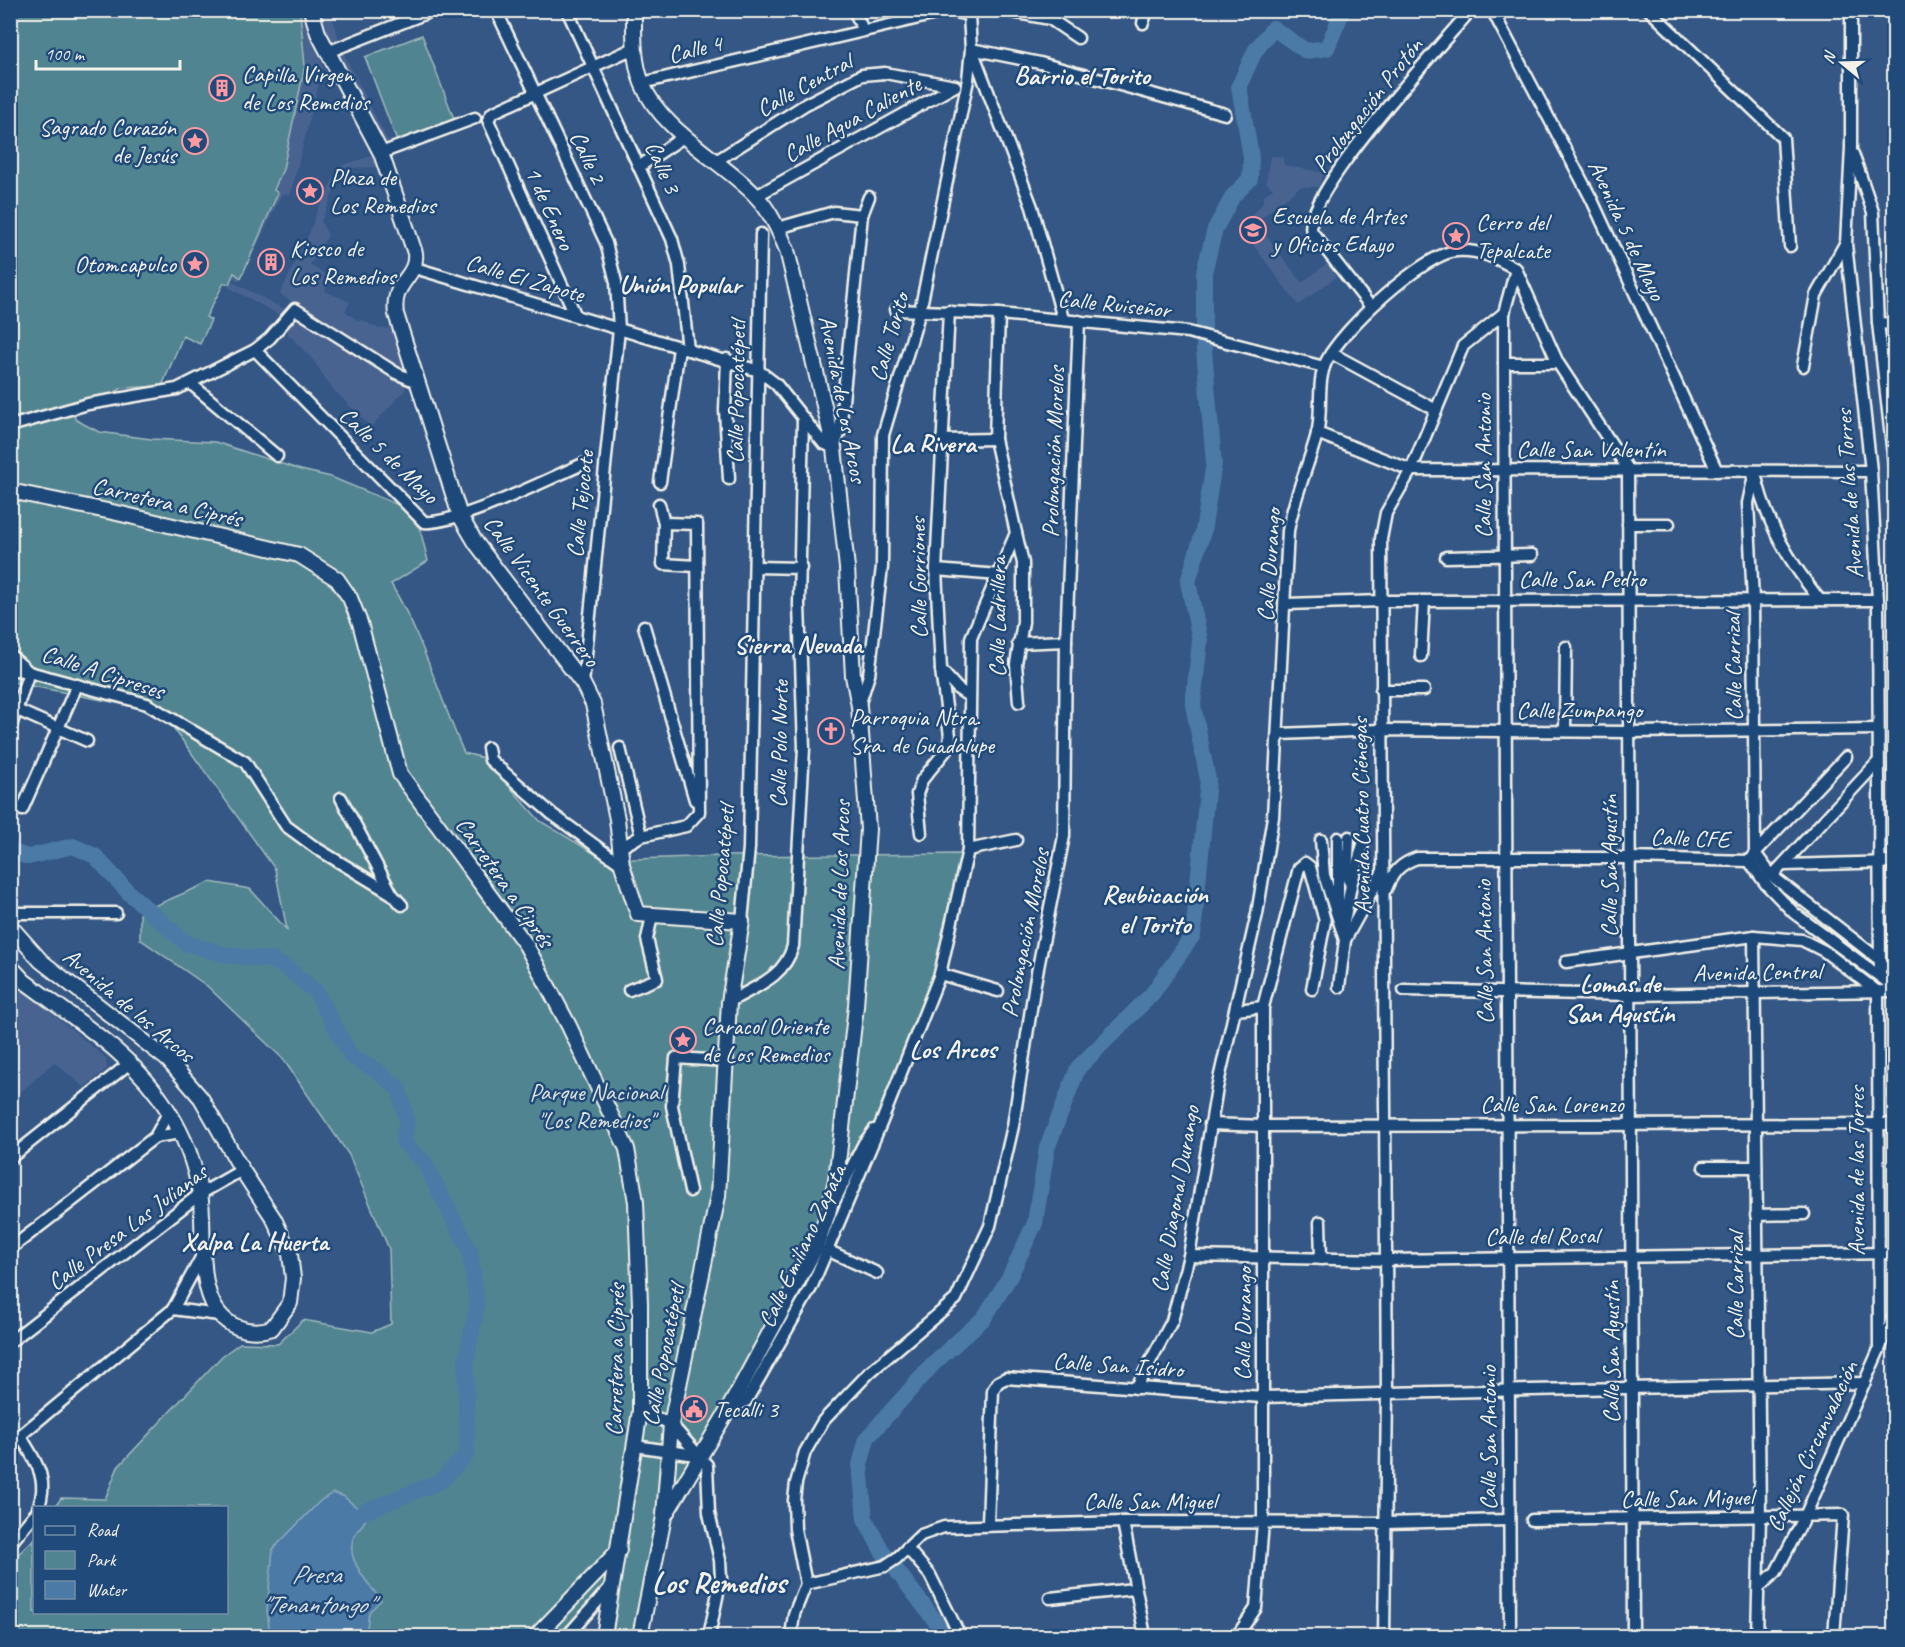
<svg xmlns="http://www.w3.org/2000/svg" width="1905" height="1647" font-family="Caveat,sans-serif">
<rect width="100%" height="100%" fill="#345786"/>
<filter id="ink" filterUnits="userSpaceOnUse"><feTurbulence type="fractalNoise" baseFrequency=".0167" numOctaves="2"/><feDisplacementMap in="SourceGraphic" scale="12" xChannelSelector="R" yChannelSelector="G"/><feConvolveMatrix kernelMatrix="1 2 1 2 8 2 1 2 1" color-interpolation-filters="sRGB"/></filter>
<g filter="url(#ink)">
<g fill="#486491">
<polygon points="302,11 330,11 343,52 386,137 399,154 382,158 379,167 343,168 321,222 328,235 310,265 330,277 325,291 350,302 345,311 358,321 362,320 379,329 392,328 407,364 405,390 371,427 331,387 313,360 288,334 283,317 228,287 231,281 297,316 303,309 280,294 309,234 317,211 340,166 375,155 320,12 308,12 323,68 290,195 282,194 240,281 233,278 235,275 241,278 279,193 276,190 287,154 306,68"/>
<polygon points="1270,156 1283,157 1284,165 1324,173 1318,187 1300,187 1256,222 1302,283 1328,263 1336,277 1298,305 1245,234 1244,226 1248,218 1262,204 1264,195 1273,189 1266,182"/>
<polygon points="11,980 106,1058 107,1069 84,1087 54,1062 11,1101"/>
</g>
<g fill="#518491" stroke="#a2babc" stroke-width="1.5">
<path d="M11,11H300L305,66L283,169L274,190L278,193L241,278L234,273L229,284L224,283L206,317L211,320L200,344L183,336L162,386L122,388L74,416L76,420L99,432L151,439L215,442L301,470L331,477L401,506L420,529L428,561L391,584C423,637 439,696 464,753L484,758L540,821L605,860L723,856L965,854L917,1040L871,1142L836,1161L831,1193L804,1264L681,1479L657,1510L633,1636H607L619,1574L562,1636H11L10,1562L34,1539V1612H226V1508L55,1507L61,1498L105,1499L118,1467L222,1356L240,1343L278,1344L303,1320L372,1332L391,1324L389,1249L349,1155L283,1059L207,986L140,939V912L210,882L250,889L287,930L275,869L162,712L11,682Z"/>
<polygon points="422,35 455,121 398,144 365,57"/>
</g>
<path fill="#4b7aa7" stroke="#8faac1" stroke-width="1.5" d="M333,1493L343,1496L367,1516C365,1524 358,1528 354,1536C344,1559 369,1584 381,1600L369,1612L366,1636H270L267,1610L273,1549L321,1500Z"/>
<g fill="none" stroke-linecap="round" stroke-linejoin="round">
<g stroke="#4b7aa7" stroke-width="16">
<polyline points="10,851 28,857 73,846 95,856 129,893 186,943 227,955 272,960 288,969 316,992 351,1056 376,1070 399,1089 407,1122 403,1142 424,1162 470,1251 477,1306 466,1361 467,1454 441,1481 363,1512"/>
<polyline points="943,1636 939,1626 882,1551 865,1519 860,1465 867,1438 936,1361 984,1318 1009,1278 1035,1223 1047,1148 1078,1068 1152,994 1193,935 1208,780 1193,705 1200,640 1188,582 1203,532 1214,463 1204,350 1204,272 1215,229 1233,196 1250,179 1251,157 1239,86 1255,51 1273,28 1306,51 1327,48 1343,10"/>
</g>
<defs>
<g id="minor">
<polyline points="496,10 606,243 616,282 619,329 583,684"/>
<polyline points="567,10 672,239 679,265 688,350"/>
<polyline points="854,10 863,30"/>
<polyline points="1001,10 1050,19 1078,38"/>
<polyline points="1492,10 1592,200 1717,471"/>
<polyline points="1649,10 1783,138 1790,246"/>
<polyline points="1851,10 1851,148 1846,244 1871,471 1878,600 1880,975"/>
<polyline points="1143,23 1147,10"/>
<polyline points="971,49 1040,63 1225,114"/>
<polyline points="330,51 434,10"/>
<polyline points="973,52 1032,207 1063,319"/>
<polyline points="642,83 949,11 969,15"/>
<polyline points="381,153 475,118"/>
<polyline points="1853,154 1873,212 1878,323 1894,464"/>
<polyline points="716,161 806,104 862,75 885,73 955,86"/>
<polyline points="640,166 685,136"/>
<polyline points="756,196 955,86"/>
<polyline points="778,228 834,212 862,215"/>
<polyline points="415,268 759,371 776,384 823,443 834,448 840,431 862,215 869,197"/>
<polyline points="1516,269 1558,363 1628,469 1633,1636"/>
<path d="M1371,307L1312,232C1299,198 1444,42 1471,10"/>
<polyline points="896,310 999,314 1188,332 1324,367"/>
<polyline points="575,314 488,120 492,113 634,48"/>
<polyline points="1878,323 1894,324"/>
<path d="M255,350L424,522C457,525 548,479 583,464"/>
<polyline points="1331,353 1436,410"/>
<polyline points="727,359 725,410 729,479"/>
<polyline points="1504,363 1558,363"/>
<polyline points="1803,366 1816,295 1845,244"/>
<polyline points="190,383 277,456"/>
<polyline points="10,426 88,404 177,389 255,350 270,338 295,309 396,373 419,383"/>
<polyline points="1317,433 1411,470 1871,471"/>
<polyline points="941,440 995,439"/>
<path d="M1756,477C1767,524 1789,561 1819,599"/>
<polyline points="660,482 679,348"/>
<polyline points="659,504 664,523 663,564 696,566"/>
<polyline points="1628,524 1669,524"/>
<polyline points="1016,533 1023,563 1023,622 1016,664 1019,702"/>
<polyline points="1446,557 1532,555"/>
<polyline points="756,567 801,568"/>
<polyline points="936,570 999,575"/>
<polyline points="1286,604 1382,601 1878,600"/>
<polyline points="644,626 695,800"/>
<polyline points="1018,643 1066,641"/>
<polyline points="10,655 29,672 147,704 245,762 286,826 316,848 392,894 402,905"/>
<polyline points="1421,656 1424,601"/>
<polyline points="10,669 29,672 10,729"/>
<polyline points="941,670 958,689 970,697"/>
<polyline points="1381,690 1424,690"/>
<polyline points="859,706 869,675 882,567 883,435 920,311 968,80 971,49 969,15"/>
<polyline points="17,710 87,741"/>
<polyline points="1565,731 1566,647"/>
<polyline points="1279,734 1380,730 1630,732 1878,729"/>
<polyline points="488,748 490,760 552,814 622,865"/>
<polyline points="620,748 641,836"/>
<polyline points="1846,757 1755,853 1772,876 1894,971"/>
<polyline points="341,798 392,894"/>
<polyline points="22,810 77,685"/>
<polyline points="921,833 917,794 922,780 948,748 950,736 941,670 936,570 949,311"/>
<polyline points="1349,837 1347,877 1351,885"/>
<polyline points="1321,840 1324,875 1345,940"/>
<polyline points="620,848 641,836 686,826 699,812 697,524 664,523"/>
<polyline points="968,850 1016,840"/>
<polyline points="1749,861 1755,853 1753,600 1748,503 1755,471"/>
<polyline points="1749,861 1766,884 1794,913 1894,987"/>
<polyline points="1785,865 1894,862"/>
<polyline points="1772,876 1877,763"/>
<path d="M1386,889C1393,872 1400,864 1417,858H1629L1749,861"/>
<polyline points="1338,907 1338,838"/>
<polyline points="10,913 116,913"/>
<polyline points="742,921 749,848 761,234"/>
<polyline points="1343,927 1351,885 1365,838"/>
<polyline points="1754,936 1760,1517 1757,1636"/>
<polyline points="1566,962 1754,936 1802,940 1824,951 1878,992 1879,1350"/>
<polyline points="940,974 998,991"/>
<polyline points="1339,987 1345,940 1383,871"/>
<polyline points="629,990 657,979 647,939 652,916"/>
<polyline points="1404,990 1630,995 1894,991"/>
<path d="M729,1002C756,986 784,978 793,946L804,748L799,605L803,418"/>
<polyline points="1236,1010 1263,1007"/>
<polyline points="1210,1124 1264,1126 1894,1124"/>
<polyline points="155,1137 181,1133"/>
<polyline points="10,1158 131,1062"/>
<polyline points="1704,1167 1756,1167"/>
<polyline points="690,1191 672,1106 676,1058 725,1061"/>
<polyline points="835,1200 864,1143 874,1130"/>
<polyline points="1756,1215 1804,1214"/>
<polyline points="1320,1222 1321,1259"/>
<polyline points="10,1249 155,1137 169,1111"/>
<polyline points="827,1250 877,1273"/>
<polyline points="1189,1256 1386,1260 1894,1253"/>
<polyline points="173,1309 219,1315"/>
<polyline points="10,1342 200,1194 242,1170"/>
<path d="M1136,1388L1172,1321L1189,1256L1217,1088L1257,914L1273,817L1288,531C1294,497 1308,467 1317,434C1323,412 1316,383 1326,362C1340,331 1423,254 1456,251C1478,249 1497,258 1516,269"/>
<polyline points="1387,1393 1865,1383"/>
<polyline points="728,1410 746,1401 811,1288 882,1121 940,974 968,850 971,638 1016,533 995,439 999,314"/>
<polyline points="640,1411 671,1424 707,1465 709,1513 720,1560 721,1578 709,1636"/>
<path d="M21,1437C35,1460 50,1480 38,1508"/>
<polyline points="10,1444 173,1309 203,1254"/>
<polyline points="636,1446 702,1456"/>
<polyline points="1532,1520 1843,1515 1834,1636"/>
<polyline points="1123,1522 1145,1636"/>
<polyline points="988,1524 993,1390 998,1382 1006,1378 1262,1397 1379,1394"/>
<polyline points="10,1544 34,1515"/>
<polyline points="907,1548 930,1575 960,1636"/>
<polyline points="806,1584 795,1529 794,1500 796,1483 805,1452 823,1421 869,1373 956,1299 990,1226 1013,1126 1035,983 1064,836 1066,641 1079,321"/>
<polyline points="806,1584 885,1566 897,1558 921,1535 944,1527 1123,1522 1385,1523 1509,1520"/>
<polyline points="1759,1587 1776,1572 1805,1516 1894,1316"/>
<polyline points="1050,1598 1134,1589"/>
<polyline points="567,1636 613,1584"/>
<polyline points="791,1636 794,1614 806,1584"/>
<polyline points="1237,1636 1256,1608 1263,1523 1263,1007 1299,868 1305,863 1310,867 1325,921 1312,989"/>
<polyline points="1384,1636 1387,1393 1381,539 1386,513 1411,470 1463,346 1504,313"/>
<polyline points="1510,1636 1504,363 1504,313 1516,269"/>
</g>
<g id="major">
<path d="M311,10L318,33L381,153L415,253C418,278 391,281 396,314L460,516L476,543L583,684L593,704L617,819L622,865L638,914L742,921L729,1002L718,1196L671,1424L664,1515"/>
<path d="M634,10C634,35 633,60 642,83C660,130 721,160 755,195C770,210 779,231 787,250L834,448L847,568L853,676L859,706L868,829L856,1006L836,1180L828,1213L815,1249L728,1410L664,1517L640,1636"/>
<polyline points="10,491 117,513 299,555 337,579 350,598 360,623 400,774 526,945 569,1026 627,1149 636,1202 640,1304 640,1411 604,1636"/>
<path d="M10,926L41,961L168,1060L201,1098L242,1170L274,1219L290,1254L293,1278L290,1303L272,1328C260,1332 249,1332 237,1327C191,1308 207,1232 200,1193C195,1165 184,1136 169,1112C135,1055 76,1020 24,981L10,966"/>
<polyline points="536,1636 619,1550"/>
</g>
</defs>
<use href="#minor" stroke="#f4f1e8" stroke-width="15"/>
<use href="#major" stroke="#f4f1e8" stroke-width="18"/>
<use href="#minor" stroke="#1f4a7a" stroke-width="10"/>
<use href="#major" stroke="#1f4a7a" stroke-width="14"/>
</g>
</g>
<defs>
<symbol id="building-ring" viewBox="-11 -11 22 22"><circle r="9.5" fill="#1f4a7a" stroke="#ff9aa2" stroke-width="1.5"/><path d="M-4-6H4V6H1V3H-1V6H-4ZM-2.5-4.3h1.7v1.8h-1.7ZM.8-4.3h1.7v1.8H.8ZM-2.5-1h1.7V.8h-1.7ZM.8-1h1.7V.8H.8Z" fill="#ff9aa2"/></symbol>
<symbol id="sight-ring" viewBox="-11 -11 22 22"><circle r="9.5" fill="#1f4a7a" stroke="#ff9aa2" stroke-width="1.5"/><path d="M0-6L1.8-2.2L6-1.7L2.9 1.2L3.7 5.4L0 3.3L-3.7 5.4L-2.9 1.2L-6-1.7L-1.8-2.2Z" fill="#ff9aa2"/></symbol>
<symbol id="school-ring" viewBox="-11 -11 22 22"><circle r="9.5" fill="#1f4a7a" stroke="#ff9aa2" stroke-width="1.5"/><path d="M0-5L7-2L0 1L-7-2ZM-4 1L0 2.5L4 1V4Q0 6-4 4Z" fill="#ff9aa2"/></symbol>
<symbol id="church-ring" viewBox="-11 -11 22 22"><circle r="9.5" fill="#1f4a7a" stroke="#ff9aa2" stroke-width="1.5"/><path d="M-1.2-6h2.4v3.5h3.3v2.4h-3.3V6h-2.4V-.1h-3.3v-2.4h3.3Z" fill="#ff9aa2"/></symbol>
<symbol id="civic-ring" viewBox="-11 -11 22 22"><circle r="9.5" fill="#1f4a7a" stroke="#ff9aa2" stroke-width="1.5"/><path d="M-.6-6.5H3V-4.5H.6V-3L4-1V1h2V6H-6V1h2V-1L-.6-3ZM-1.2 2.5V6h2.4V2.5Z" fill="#ff9aa2"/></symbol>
</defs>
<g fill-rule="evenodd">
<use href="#building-ring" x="207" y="73" width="30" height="30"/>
<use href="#sight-ring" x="180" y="126" width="30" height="30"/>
<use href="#sight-ring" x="295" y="176" width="30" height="30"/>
<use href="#school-ring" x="1238" y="215" width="30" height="30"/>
<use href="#sight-ring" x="1441" y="221" width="30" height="30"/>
<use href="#building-ring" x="256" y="247" width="30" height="30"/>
<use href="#sight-ring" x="180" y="249" width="30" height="30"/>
<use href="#church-ring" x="816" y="716" width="30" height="30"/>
<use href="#sight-ring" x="668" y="1025" width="30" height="30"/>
<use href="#civic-ring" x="679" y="1394" width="30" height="30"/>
</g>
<g text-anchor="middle" stroke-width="5" stroke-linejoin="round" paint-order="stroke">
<g font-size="24" fill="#f4f1e8" stroke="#1f4a7a">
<text transform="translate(695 49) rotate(-14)" y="8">Calle 4</text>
<text transform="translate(804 85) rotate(-29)" y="8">Calle Central</text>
<text transform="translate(1367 105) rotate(-52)" y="8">Prolongación Protón</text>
<text transform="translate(852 119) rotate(-29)" y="8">Calle Agua Caliente</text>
<text transform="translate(588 157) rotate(65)" y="8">Calle 2</text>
<text transform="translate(663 167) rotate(66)" y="8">Calle 3</text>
<text transform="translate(550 208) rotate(66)" y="8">1 de Enero</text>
<text transform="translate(1627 230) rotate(65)" y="8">Avenida 5 de Mayo</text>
<text transform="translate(525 278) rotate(16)" y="8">Calle El Zapote</text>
<text transform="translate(1114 304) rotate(6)" y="8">Calle Ruiseñor</text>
<text transform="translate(889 337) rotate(-74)" y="8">Calle Torito</text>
<text transform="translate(736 392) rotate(-89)" y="8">Calle Popocatépetl</text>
<text transform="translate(843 399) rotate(79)" y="8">Avenida de Los Arcos</text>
<text x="1591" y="457">Calle San Valentín</text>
<text transform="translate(1053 452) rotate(-88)" y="8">Prolongación Morelos</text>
<text transform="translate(389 455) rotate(44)" y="8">Calle 5 de Mayo</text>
<text transform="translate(1483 466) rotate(-90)" y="8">Calle San Antonio</text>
<text transform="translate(1849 494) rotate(-94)" y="8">Avenida de las Torres</text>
<text transform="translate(167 502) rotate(13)" y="8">Carretera a Ciprés</text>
<text transform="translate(580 504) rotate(-84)" y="8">Calle Tejocote</text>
<text transform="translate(1269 565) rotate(-86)" y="8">Calle Durango</text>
<text transform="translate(918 578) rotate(-91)" y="8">Calle Gorriones</text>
<text x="1582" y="587">Calle San Pedro</text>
<text transform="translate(542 591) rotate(54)" y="8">Calle Vicente Guerrero</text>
<text transform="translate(997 617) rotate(-90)" y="8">Calle Ladrillera</text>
<text transform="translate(1733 667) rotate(-91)" y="8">Calle Carrizal</text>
<text transform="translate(103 672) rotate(18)" y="8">Calle A Cipreses</text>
<text x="1579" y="718">Calle Zumpango</text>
<text transform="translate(779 744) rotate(-89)" y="8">Calle Polo Norte</text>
<text transform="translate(1361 816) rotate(-91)" y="8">Avenida Cuatro Ciénegas</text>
<text transform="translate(1690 838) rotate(2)" y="8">Calle CFE</text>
<text transform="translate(1609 866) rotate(-90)" y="8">Calle San Agustín</text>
<text transform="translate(720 876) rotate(-85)" y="8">Calle Popocatépetl</text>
<text transform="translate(505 882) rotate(55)" y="8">Carretera a Ciprés</text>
<text transform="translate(839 885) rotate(-88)" y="8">Avenida de Los Arcos</text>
<text transform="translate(1025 933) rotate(-79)" y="8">Prolongación Morelos</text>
<text transform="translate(1484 952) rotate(-91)" y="8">Calle San Antonio</text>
<text transform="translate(1757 972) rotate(-1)" y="8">Avenida Central</text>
<text transform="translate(129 1005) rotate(40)" y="8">Avenida de los Arcos</text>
<text x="1552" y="1112">Calle San Lorenzo</text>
<text transform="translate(1856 1171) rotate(-90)" y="8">Avenida de las Torres</text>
<text transform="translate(1175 1199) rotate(-80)" y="8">Calle Diagonal Durango</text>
<text transform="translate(127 1227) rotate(-37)" y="8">Calle Presa Las Julianas</text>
<text transform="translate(1542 1236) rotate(-1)" y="8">Calle del Rosal</text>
<text transform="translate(802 1246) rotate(-65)" y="8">Calle Emiliano Zapata</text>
<text transform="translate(1735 1286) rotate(-90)" y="8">Calle Carrizal</text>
<text transform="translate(1243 1324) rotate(-89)" y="8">Calle Durango</text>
<text transform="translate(1611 1352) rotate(-90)" y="8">Calle San Agustín</text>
<text transform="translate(663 1355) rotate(-79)" y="8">Calle Popocatépetl</text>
<text transform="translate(615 1360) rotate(-89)" y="8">Carretera a Ciprés</text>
<text transform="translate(1118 1365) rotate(4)" y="8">Calle San Isidro</text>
<text transform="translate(1488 1438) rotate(-90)" y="8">Calle San Antonio</text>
<text transform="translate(1812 1446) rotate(-65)" y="8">Callejón Circunvalación</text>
<text transform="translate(1687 1498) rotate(-1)" y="8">Calle San Miguel</text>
<text x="1150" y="1509">Calle San Miguel</text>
</g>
<g font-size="24" fill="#f4f1e8" stroke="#1f4a7a" text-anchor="start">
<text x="242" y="82">Capilla Virgen<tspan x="242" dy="28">de Los Remedios</tspan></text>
<text x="176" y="135" text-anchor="end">Sagrado Corazón<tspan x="176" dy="28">de Jesús</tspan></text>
<text x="330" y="185">Plaza de<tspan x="330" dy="28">Los Remedios</tspan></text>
<text x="1272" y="224">Escuela de Artes<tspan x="1272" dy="28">y Oficios Edayo</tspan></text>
<text x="1476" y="230">Cerro del<tspan x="1476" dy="28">Tepalcate</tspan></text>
<text x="290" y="256">Kiosco de<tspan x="290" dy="28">Los Remedios</tspan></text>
<text x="176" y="272" text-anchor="end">Otomcapulco</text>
<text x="850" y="725">Parroquia Ntra.<tspan x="850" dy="28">Sra. de Guadalupe</tspan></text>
<text x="702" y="1034">Caracol Oriente<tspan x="702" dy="28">de Los Remedios</tspan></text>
<text x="714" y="1417">Tecalli 3</text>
</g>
<g font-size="24" fill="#dce1db" stroke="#1f4a7a">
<text x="596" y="1100">Parque Nacional<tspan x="596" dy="28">"Los Remedios"</tspan></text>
</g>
<g font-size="26" font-weight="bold" fill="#f4f1e8" stroke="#1f4a7a">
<text x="1082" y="84">Barrio el Torito</text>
<text x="680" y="293">Unión Popular</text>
<text x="933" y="452">La Rivera</text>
<text x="798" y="653">Sierra Nevada</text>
<text x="1155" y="903">Reubicación<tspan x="1155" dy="30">el Torito</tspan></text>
<text x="1620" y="992">Lomas de<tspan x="1620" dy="30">San Agustín</tspan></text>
<text x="953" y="1058">Los Arcos</text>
<text x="255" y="1250">Xalpa La Huerta</text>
</g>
<g font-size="26" font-style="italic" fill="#dbdfde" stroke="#1f4a7a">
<text x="316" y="1583">Presa<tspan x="316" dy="30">"Tenantongo"</tspan></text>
</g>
<g font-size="30" font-weight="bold" fill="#f4f1e8" stroke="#1f4a7a">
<text x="719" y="1593">Los Remedios</text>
</g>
</g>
<rect width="1905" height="1647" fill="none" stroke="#1f4a7a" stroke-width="36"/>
<rect x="18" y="18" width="1869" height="1611" fill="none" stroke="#f4f1e8" stroke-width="2" filter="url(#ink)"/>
<rect x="33" y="1506" width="195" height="108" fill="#1f4a7a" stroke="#748da6" stroke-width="1.5"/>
<rect x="45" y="1526" width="30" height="9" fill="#1f4a7a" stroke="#748da6" stroke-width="1.5"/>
<text x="87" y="1536" font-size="18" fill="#f4f1e8">Road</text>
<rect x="45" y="1551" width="30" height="18" fill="#518491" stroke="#748da6" stroke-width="1.5"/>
<text x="87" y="1566" font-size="18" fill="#f4f1e8">Park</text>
<rect x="45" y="1581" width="30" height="18" fill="#4b7aa7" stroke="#748da6" stroke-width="1.5"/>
<text x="87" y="1596" font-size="18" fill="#f4f1e8">Water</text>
<g transform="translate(1842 63) rotate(289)" stroke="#1f4a7a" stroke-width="4.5" paint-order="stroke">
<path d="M0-4.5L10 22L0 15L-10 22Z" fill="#f4f1e8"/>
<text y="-9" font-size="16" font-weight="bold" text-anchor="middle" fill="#f4f1e8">N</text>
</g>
<path d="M36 60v9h144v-9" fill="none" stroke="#f4f1e8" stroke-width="3"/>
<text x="45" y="60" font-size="18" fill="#f4f1e8" stroke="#1f4a7a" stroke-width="4.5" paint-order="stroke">100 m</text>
</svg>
